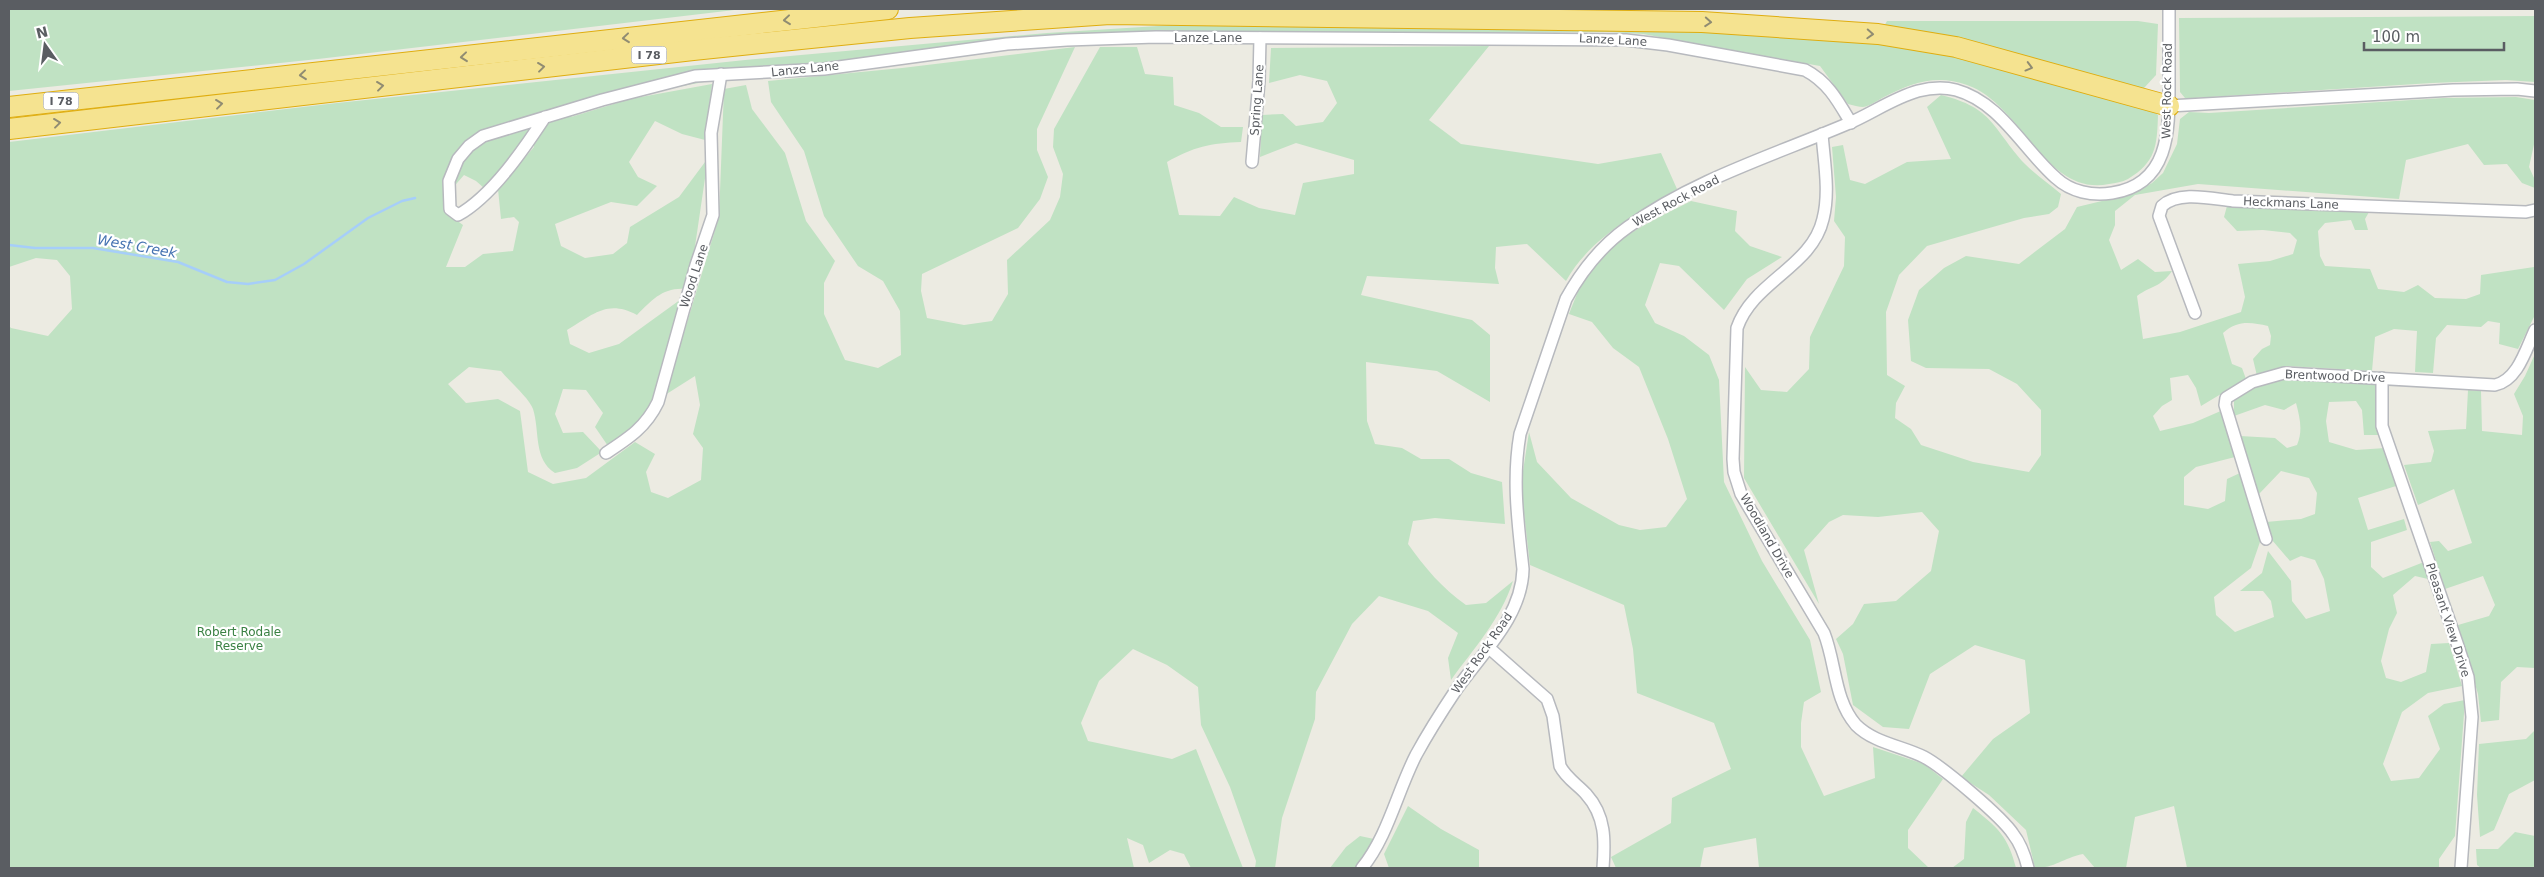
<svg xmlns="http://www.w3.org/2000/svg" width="2544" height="877" font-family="'DejaVu Sans',sans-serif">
<rect width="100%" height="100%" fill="#ecebe2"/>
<g fill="#c0e2c3" fill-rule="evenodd">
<polygon points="9,9 743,9 318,59 9,91"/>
<polygon points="2535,16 2535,82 2506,80 2432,83 2194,98 2185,98 2180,92 2179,18"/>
<polygon points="1887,21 2138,21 2158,24 2156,75 2144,88 2137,89 1883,28"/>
<path d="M1326,24L1618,27L1904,43L2145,105L2158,115C2157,146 2156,162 2128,179C2122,182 2116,183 2109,184C2045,197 2022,104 1967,85C1936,74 1912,83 1884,97C1878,100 1870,106 1863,107C1859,107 1853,105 1848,104L1820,66L1643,34L1609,32L1106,35L720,79L629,96L576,111L571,117L630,99L712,84L705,140L682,134L655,121L629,162L638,177L657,186L637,206L611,202L555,224L561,246L585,258L613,254L627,243L630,227L679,197L708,158L693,260L686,289C663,287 652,300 637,315C607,299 593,315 567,330L570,344L589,353L619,344L684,297L650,409L635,429L608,446L595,427L603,413L586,390L563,389L555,414L563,433L583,432L602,452L577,468L555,473C533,459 540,431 533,409C530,399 508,380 501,371L469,367L448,384L466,403L498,399L520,411L528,472L553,484L586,478L635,442L655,454L646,472L651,492L668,498L701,480L703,448L693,434L700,405L695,376L665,395L719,217L724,89L746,85L752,109L785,153L806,221L835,261L824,283V314L845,360L878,368L901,355L900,311L883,281L858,266L824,216L804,151L771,102L768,81L902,68L1075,47L1037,129V150L1048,177L1040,199L1018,228L922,274L921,291L927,318L964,325L992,321L1008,294L1007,260L1050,220L1060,197L1063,174L1053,147L1054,129L1100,47H1137L1145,74L1173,77L1174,105L1199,113L1221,127H1243L1241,142C1211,143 1193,147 1167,162L1179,215L1220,216L1234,197L1259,208L1295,215L1303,183L1354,174V160L1296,143L1260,157L1262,115L1283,114L1296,126L1323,122L1337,103L1327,81L1300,75L1269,83L1271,48L1489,46L1429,120L1461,144L1598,164L1661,153L1677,189C1636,214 1590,238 1566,281L1527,244L1496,247L1495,268L1499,284L1367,276L1361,295L1472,320L1490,335V402L1437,371L1366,362L1367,421L1375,444L1402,448L1421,459H1449L1471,473L1502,482L1505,524L1435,518L1413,521L1408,544C1425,568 1442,588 1466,605L1486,603L1513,581C1501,619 1474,648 1451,680L1448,658L1458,633L1428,611L1379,596L1352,624L1316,692L1315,719L1282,818L1275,868H1255L1256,861L1230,787L1201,725L1198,687L1167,665L1133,649L1099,681L1081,723L1088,741L1172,759L1196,749L1243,868H1191L1184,854L1170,850L1149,863L1143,845L1127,838L1134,868H9V326L11,328L48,336L72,309L70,276L57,260L36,258L9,267V142L337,103L745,60L1047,33L1174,25ZM531,133L534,147L498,189L501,219L514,217L519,222L513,251L483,254L465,267H446L463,225L445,212L444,198L464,175L476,181L484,188Z"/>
<path d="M1941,95C1994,108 1992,128 2025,164C2036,175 2049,184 2061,194L2058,207L2049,214L2024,218L1927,246L1899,275L1886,312L1887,375L1905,386L1896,403L1895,418L1911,429L1921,445L1973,462L2029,472L2041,455V410L2017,384L1989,369L1926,368L1911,361L1908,320L1919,290L1944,268L1966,256L2019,264L2065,229L2077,207L2135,193L2152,183L2163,173L2177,144L2180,119L2189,112L2209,113L2443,98L2516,97L2535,100V140L2529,167L2535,180V188L2522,183L2507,164L2484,165L2468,144L2406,160L2399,199L2198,184L2135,195L2115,211V225L2109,240L2121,270L2138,259L2155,272L2172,271C2160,288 2152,285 2137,296L2143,339L2180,332L2241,312L2245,297L2238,264L2270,261L2293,254L2297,240L2290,233L2263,230L2237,231L2224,217L2227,206L2369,212L2365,219L2368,230H2355L2351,220L2325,223L2318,231L2320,256L2325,266L2370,269L2378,289L2404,292L2418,285L2435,298L2466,299L2480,294L2481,275L2534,267L2535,263V315L2518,349L2499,344L2500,323L2488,321L2481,327L2447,325L2436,338L2433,373L2415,372L2417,331L2394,329L2375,337L2372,371L2287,366L2257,376L2253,359L2262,349L2270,345L2271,336L2268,326C2251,322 2237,320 2223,333L2232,364L2242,368L2246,379L2201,406L2196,388L2188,375L2170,378L2172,400L2162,406L2153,416L2160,431L2193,423L2223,410L2235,457L2196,467L2184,477V505L2208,509L2225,501L2227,479L2240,473L2261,539L2251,568L2214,597L2216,615L2235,632L2274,617L2271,601L2263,591H2240L2262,573L2268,551L2291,581L2292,601L2306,619L2330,611L2324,579L2315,560L2301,556L2290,561L2272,540L2266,522L2301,519L2315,514L2317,493L2309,478L2281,471L2259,494L2240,436L2275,438L2287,448L2297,445C2303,431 2300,418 2296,403L2284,410L2265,405L2234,416V400L2255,386L2284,379L2378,383L2376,419L2382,435H2364L2362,410L2356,401L2329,402L2326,421L2329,442L2356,450L2385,448L2396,486L2358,498L2368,530L2404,519L2407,530L2371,542V567L2383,578L2424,562L2428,579L2415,576L2393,595L2397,613L2389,629L2381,661L2386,678L2401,682L2426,672L2431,644L2449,643L2462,686L2428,693L2402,712L2383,764L2391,781L2419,778L2440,749L2428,716L2444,704L2465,700L2455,836L2439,859V868H2187L2174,806L2135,817L2126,868H2095L2083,854C2063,858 2055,868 2035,868L2026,830L1989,795L1961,777L1993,739L2030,713L2025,660L1975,645L1930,674L1909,729L1883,727L1853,705L1843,654L1836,639L1853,624L1864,604L1896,601L1931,571L1939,531L1922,512L1878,517L1843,515L1829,522L1804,550L1819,604L1744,478L1745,367L1761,390L1787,392L1809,369L1810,337L1844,266L1845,237L1834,221L1836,197L1832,147L1843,145L1850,180L1865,184L1907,162L1951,159L1927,107Z"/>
<path d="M1691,201L1737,211L1735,231L1750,246L1782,257L1747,279L1724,310L1679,266L1660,263L1645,305L1655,323L1684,336L1709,355L1719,380L1724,482L1762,561L1810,640L1821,692L1804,702L1801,723V747L1824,796L1875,778L1873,747L1924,764L1943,779L1908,830V848L1929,868H1935H1759L1756,838L1704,848L1700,868H1616L1611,857L1671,823L1672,798L1731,769L1714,723L1637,693L1633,649L1624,605L1530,565L1523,504V471L1529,432L1537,462L1571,498L1619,525L1640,530L1666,527L1687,499L1668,439L1639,367L1613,348L1592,322L1569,314C1576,296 1583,277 1596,262C1618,236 1661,216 1691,201Z"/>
<polygon points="2535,354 2535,668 2517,667 2501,682 2499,720 2481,722 2478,694 2458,625 2489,616 2495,605 2483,576 2445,589 2430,542 2439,541 2448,551 2472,543 2454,489 2418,505 2404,465 2431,462 2434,451 2428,431 2466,429 2468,390 2481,391 2482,431 2522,435 2523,416 2514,394 2525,376"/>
<polygon points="2535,730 2535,780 2509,794 2494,830 2480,837 2477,795 2479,744 2526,739"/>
<polygon points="1408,806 1441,829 1479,850 1479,868 1389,868 1384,854"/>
<path d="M1973,808C1998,828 2008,836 2016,868H1952L1964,859L1966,822Z"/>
<polygon points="2515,832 2535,836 2535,868 2481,868 2477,865 2476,849 2498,849"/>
<polygon points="1360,836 1374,839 1365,858 1356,868 1330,868 1346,847"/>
</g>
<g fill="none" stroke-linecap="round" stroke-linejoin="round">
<polyline stroke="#a6cef9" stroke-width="2.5" points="9,245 35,248 93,248 178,262 227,282 248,284 275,280 304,264 368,218 402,201 415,198"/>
<defs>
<g id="street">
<polyline points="2169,106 2453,90 2517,89 2535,91"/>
<path d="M545,117C524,149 492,196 458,215L450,209L449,181L458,159L469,146L483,136L602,100L695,76L824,69L1007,44L1067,40L1156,37L1626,40L1668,45L1805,70C1828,82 1838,101 1851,123"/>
<path d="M1822,134C1824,161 1830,192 1823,219C1812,267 1753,281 1737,328L1733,459L1734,472L1741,494L1824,633C1836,663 1834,700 1856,725C1874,743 1902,746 1924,757C1943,767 2002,817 2013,834C2021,844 2025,856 2028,868"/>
<polyline points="1252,162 1259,81 1260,38"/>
<path d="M2195,313L2159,216L2162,206C2179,190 2213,199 2233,201L2526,212L2535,210"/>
<polyline points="2382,378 2382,426 2457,643 2468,677 2472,717 2461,868"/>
<path d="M606,453C629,438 646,427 658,402L696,265L713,215L711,133L721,74"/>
<path d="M2266,539L2225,405L2226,398L2252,382L2284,373L2495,385C2518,380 2526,349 2535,330"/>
<path d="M1488,647L1547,699L1553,716L1560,766C1566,778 1578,785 1586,794C1606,816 1605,841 1603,868"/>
<path d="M1362,868C1388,836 1397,792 1416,755C1428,733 1442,711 1456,690C1482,653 1522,617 1523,569C1518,523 1512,480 1520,434L1566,299C1582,270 1601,246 1628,227C1693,180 1774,155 1847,124C1871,114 1893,98 1918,91C1930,88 1944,87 1956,90C2000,102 2023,149 2056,178C2071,192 2092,196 2112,193C2171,184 2169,128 2169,82C2169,58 2169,33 2169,9"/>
</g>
<g id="highway">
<polyline points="9,107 888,9"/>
<polyline points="9,129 693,50 910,28 1110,14 1702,22 1878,34 1956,47 2169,106"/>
</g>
</defs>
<use href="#street" stroke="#b7b9be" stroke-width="14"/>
<use href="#highway" stroke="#dfad0f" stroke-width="22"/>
<use href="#street" stroke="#fff" stroke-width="11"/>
<use href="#highway" stroke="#f5e390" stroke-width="20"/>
</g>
<defs><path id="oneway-chevron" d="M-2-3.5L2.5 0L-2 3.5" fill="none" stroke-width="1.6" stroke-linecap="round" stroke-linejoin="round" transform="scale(1.25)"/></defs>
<g stroke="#908c72">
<use href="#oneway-chevron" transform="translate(787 20) rotate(174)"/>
<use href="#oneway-chevron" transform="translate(1708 22) rotate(4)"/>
<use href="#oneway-chevron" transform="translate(1870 34) rotate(3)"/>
<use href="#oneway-chevron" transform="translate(626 38) rotate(174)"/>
<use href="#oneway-chevron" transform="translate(464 57) rotate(174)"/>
<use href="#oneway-chevron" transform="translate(541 67) rotate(-7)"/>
<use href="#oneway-chevron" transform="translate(2029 67) rotate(15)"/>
<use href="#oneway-chevron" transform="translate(303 75) rotate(174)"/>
<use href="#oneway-chevron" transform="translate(380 86) rotate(-7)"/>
<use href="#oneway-chevron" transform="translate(219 104) rotate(-7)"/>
<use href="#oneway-chevron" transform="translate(57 123) rotate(-7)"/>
</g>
<g text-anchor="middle" stroke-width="4.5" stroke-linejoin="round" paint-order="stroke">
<g fill="#fff" stroke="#8c8e91" stroke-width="1">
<rect x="631.5" y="46.5" width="35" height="17" rx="4"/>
<rect x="43.5" y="92.5" width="35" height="17" rx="4"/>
</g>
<g font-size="11" font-weight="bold" fill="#5a5d62">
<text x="649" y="59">I 78</text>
<text x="61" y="105">I 78</text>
</g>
<g font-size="12" fill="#5a5d62" stroke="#fff">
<text x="1208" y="42">Lanze Lane</text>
<text transform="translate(1613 40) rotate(3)" y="4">Lanze Lane</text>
<text transform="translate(805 69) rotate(-6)" y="4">Lanze Lane</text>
<text transform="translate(2167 91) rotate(-89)" y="4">West Rock Road</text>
<text transform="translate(1257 100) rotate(-86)" y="4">Spring Lane</text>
<text transform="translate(1676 201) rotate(-28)" y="4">West Rock Road</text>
<text transform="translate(2291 203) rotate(2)" y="4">Heckmans Lane</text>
<text transform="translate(694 276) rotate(-72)" y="4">Wood Lane</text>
<text transform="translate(2335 376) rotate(2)" y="4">Brentwood Drive</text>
<text transform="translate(1767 536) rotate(60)" y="4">Woodland Drive</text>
<text transform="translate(2448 620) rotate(72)" y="4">Pleasant View Drive</text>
<text transform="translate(1482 653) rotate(-55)" y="4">West Rock Road</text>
</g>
<g font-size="12" fill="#3a8143" stroke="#fff">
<text x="239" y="636">Robert Rodale<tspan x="239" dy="14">Reserve</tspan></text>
</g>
<g font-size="14" font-style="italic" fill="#4774b2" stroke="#fff">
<text transform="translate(137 246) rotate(10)" y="5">West Creek</text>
</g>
</g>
<rect width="2544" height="877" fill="none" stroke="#5a5d62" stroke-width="20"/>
<g transform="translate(45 45) rotate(346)" stroke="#ffffff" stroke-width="4" paint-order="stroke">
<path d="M0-4L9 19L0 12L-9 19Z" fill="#5a5d62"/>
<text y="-8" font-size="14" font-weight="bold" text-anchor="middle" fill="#5a5d62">N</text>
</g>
<path d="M2364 42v8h140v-8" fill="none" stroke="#5a5d62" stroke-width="2.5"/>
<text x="2372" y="42" font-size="15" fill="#5a5d62" stroke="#ffffff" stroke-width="4" paint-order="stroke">100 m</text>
</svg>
